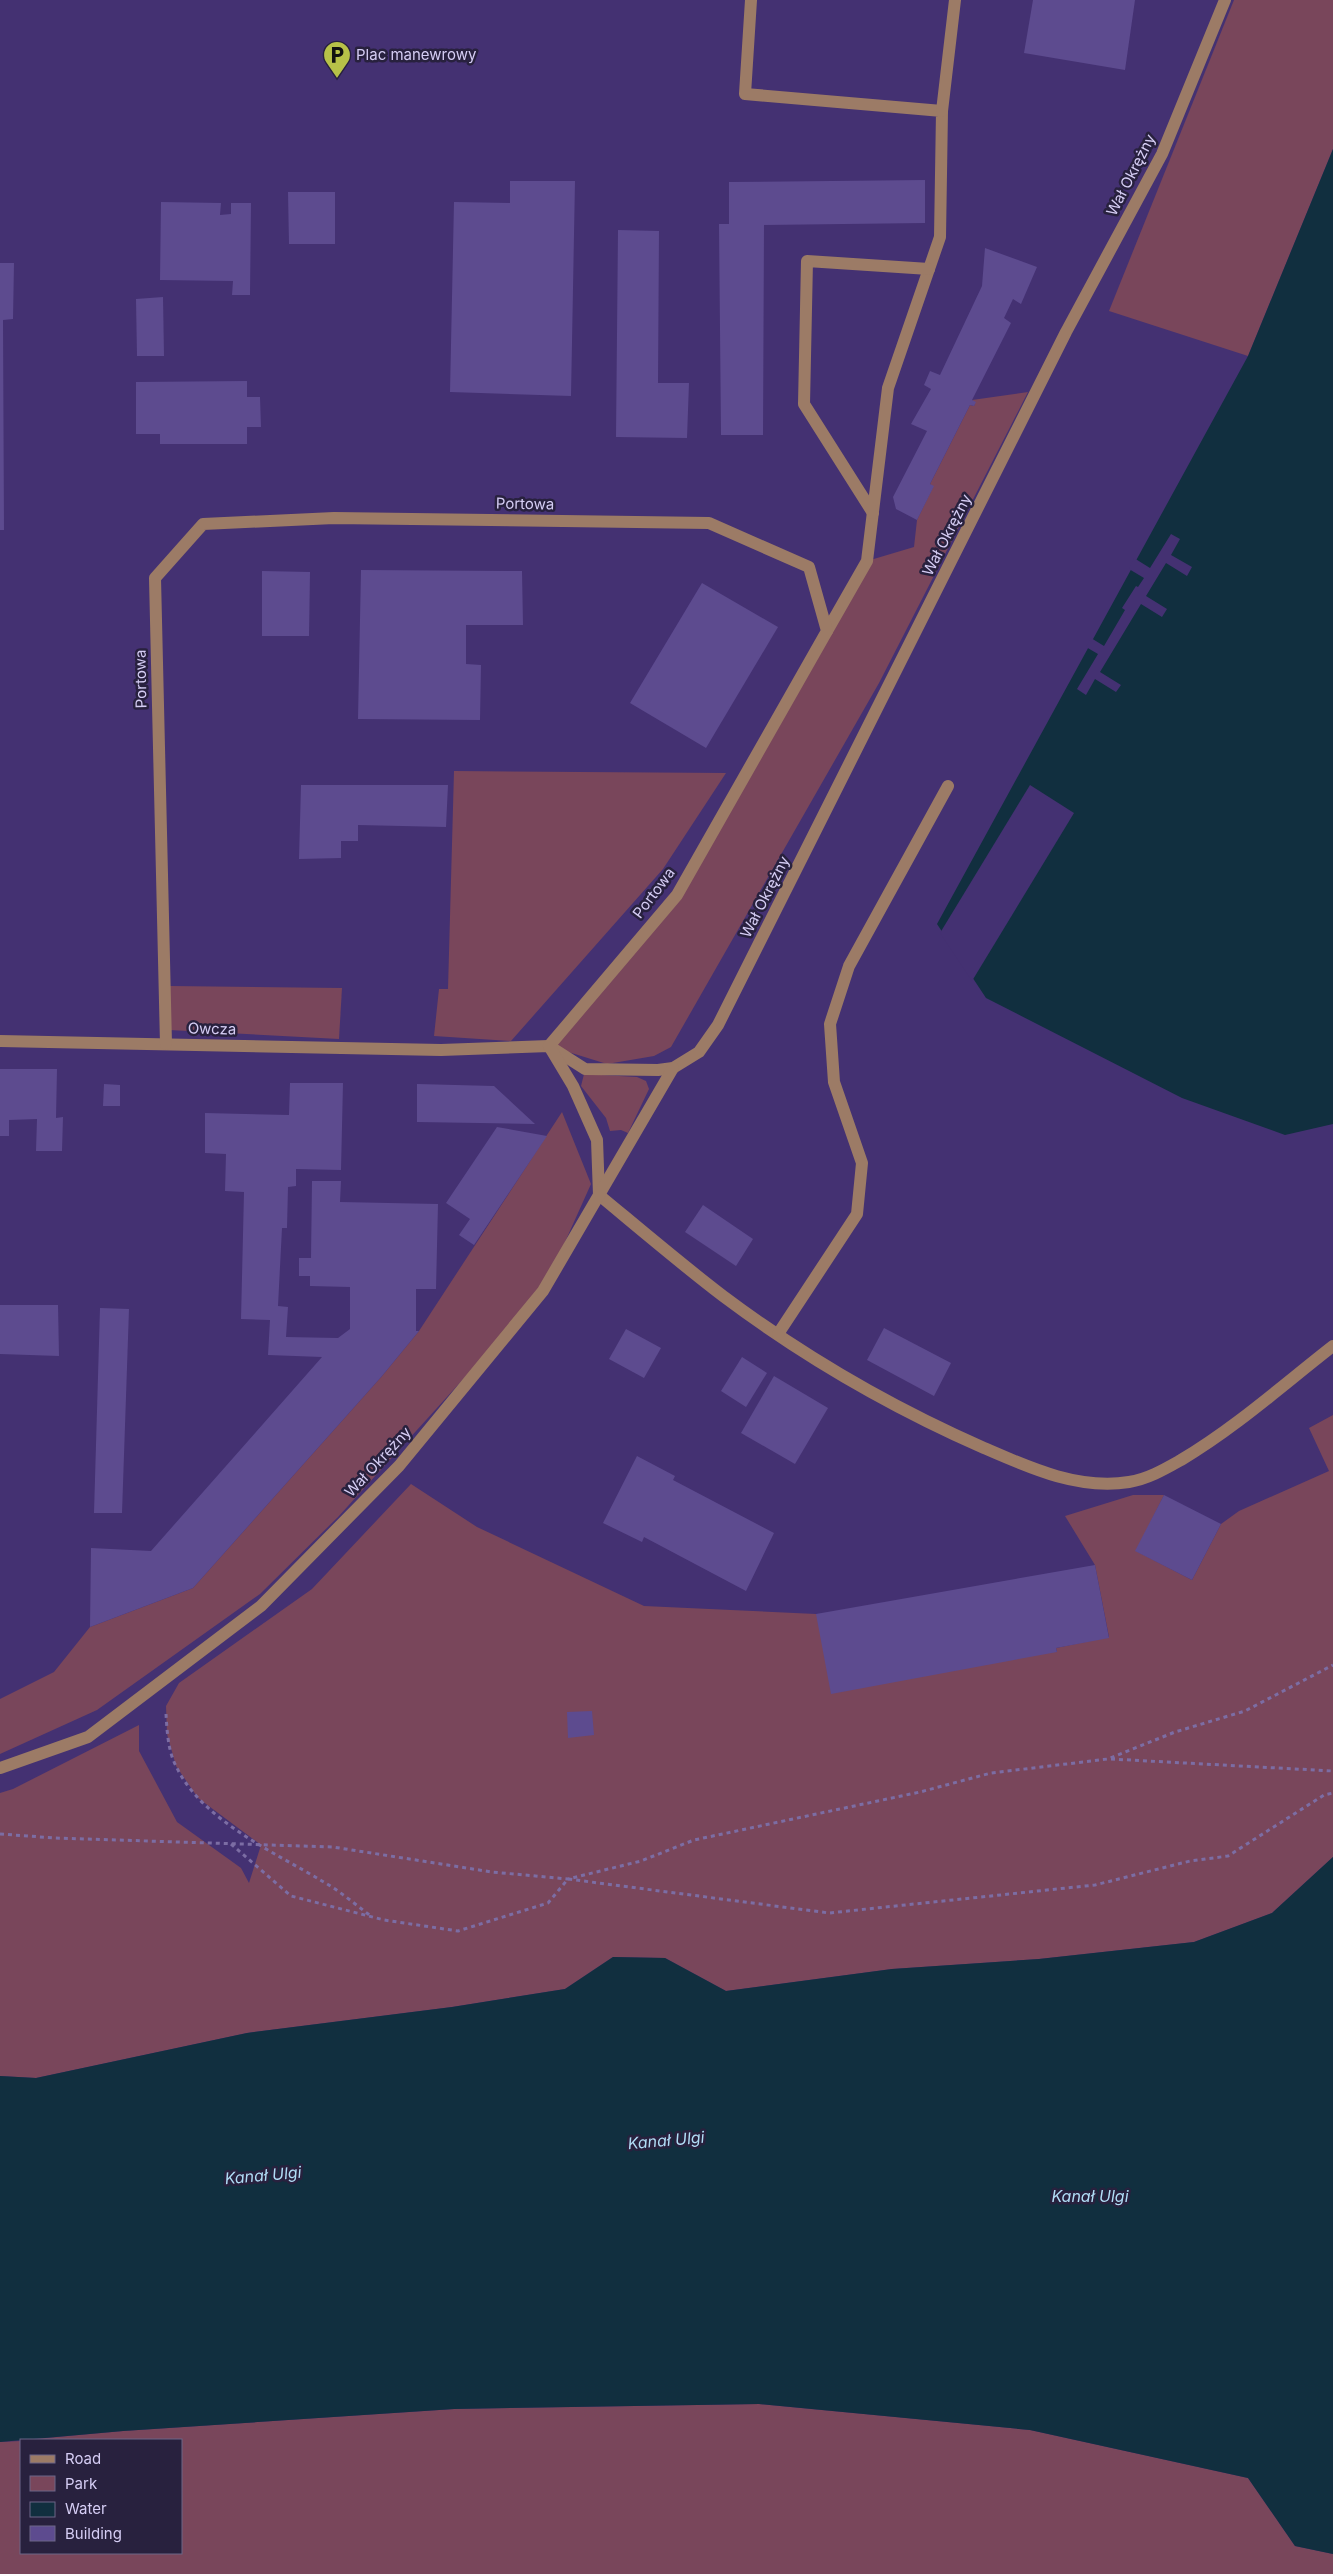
<svg xmlns="http://www.w3.org/2000/svg" width="1333" height="2574" font-family="Inter,sans-serif">
<rect width="100%" height="100%" fill="#443172"/>
<g fill="#79465b">
<polygon points="1234,0 1333,0 1333,149 1248,356 1109,311"/>
<polygon points="1028,392 879,683 671,1047 654,1056 607,1064 549,1046 677,895 867,561 914,547 917,520 933,487 930,484 970,405 974,406 975,403 972,400"/>
<polygon points="454,771 726,773 663,869 511,1041 434,1036 439,989 448,989"/>
<polygon points="170,986 342,988 339,1039 169,1030"/>
<polygon points="584,1074 637,1077 646,1081 649,1089 628,1133 621,1130 610,1131 606,1118 581,1086"/>
<polygon points="562,1112 591,1184 543,1291 338,1517 260,1594 97,1710 0,1754 0,1699 54,1672 90,1627 193,1588 382,1376 419,1331"/>
<polygon points="1333,1415 1333,1857 1272,1913 1194,1942 1039,1959 892,1969 726,1991 665,1958 613,1957 565,1989 452,2007 247,2033 36,2078 0,2076 0,1793 13,1789 139,1725 139,1751 177,1822 241,1868 249,1883 261,1845 198,1798 176,1766 167,1734 166,1706 179,1683 312,1589 411,1484 477,1527 644,1606 816,1614 1057,1652 1056,1648 1109,1637 1095,1565 1065,1516 1133,1495 1164,1495 1136,1551 1192,1580 1221,1524 1239,1511 1329,1471 1309,1428"/>
<polygon points="759,2404 1030,2430 1248,2478 1295,2546 1333,2554 1333,2574 0,2574 0,2442 21,2441 21,2553 181,2553 181,2440 24,2440 123,2431 454,2409"/>
</g>
<g fill="#112f3f">
<polygon points="1333,149 1333,1124 1285,1135 1182,1098 986,998 937,924 1248,356"/>
<polygon points="1333,1857 1333,2554 1295,2546 1248,2478 1030,2430 759,2404 454,2409 123,2431 0,2442 0,2076 36,2078 247,2033 452,2007 565,1989 613,1957 665,1958 726,1991 892,1969 1039,1959 1194,1942 1272,1913"/>
</g>
<g fill="#443172">
<polygon points="1171,534 1180,539 1171,555 1192,567 1187,576 1166,563 1146,596 1167,609 1162,617 1141,604 1100,672 1121,685 1116,692 1095,679 1086,695 1077,689 1098,654 1086,647 1091,638 1104,646 1125,610 1122,608 1136,586 1138,587 1144,578 1129,569 1134,558 1150,568"/>
<polygon points="1030,785 1074,813 972,981 940,933"/>
</g>
<g fill="#5d4b8f">
<polygon points="1033,0 1135,0 1125,70 1024,53"/>
<polygon points="925,180 925,223 764,225 763,435 721,435 719,224 729,224 729,182"/>
<polygon points="510,181 575,181 571,396 450,392 454,202 510,203"/>
<polygon points="288,192 335,192 335,244 289,244"/>
<polygon points="161,202 221,203 220,215 231,214 231,203 251,203 250,295 232,295 233,281 160,280"/>
<polygon points="618,230 659,231 658,383 689,383 687,438 616,437"/>
<polygon points="985,248 1037,267 1021,304 1013,299 1004,318 1011,323 972,400 976,402 974,406 970,405 930,484 934,486 917,520 896,509 893,497 927,431 911,424 931,389 924,385 930,371 940,375 982,286"/>
<polygon points="0,263 14,263 13,319 3,320 4,530 0,530"/>
<polygon points="163,297 164,356 137,356 136,299"/>
<polygon points="247,381 247,397 260,397 261,427 247,427 247,444 160,444 160,434 136,434 136,382"/>
<polygon points="361,570 522,571 523,625 466,625 466,664 481,665 480,720 358,719"/>
<polygon points="262,571 310,572 309,636 262,636"/>
<polygon points="702,583 778,627 706,748 630,703"/>
<polygon points="301,785 448,785 446,827 358,825 358,841 341,841 341,858 299,859"/>
<polygon points="0,1069 57,1069 56,1118 63,1117 62,1151 36,1151 37,1119 9,1120 9,1136 0,1136"/>
<polygon points="290,1083 343,1083 341,1170 296,1169 296,1186 288,1187 287,1228 282,1228 278,1306 288,1307 286,1337 338,1338 350,1329 350,1287 310,1286 310,1276 299,1276 299,1258 311,1258 312,1181 341,1181 340,1202 438,1204 436,1289 416,1289 416,1331 419,1331 382,1376 193,1588 90,1627 91,1548 151,1551 322,1357 268,1355 270,1320 241,1319 244,1192 225,1191 226,1154 205,1153 205,1113 289,1115"/>
<polygon points="104,1084 120,1085 120,1106 103,1106"/>
<polygon points="417,1084 494,1086 535,1124 417,1122"/>
<polygon points="497,1127 547,1136 474,1245 459,1235 470,1219 446,1203"/>
<polygon points="703,1205 753,1239 736,1266 685,1232"/>
<polygon points="0,1305 58,1305 59,1356 0,1354"/>
<polygon points="100,1308 129,1309 122,1513 94,1513"/>
<polygon points="884,1328 951,1363 934,1396 867,1360"/>
<polygon points="626,1329 661,1348 644,1378 609,1359"/>
<polygon points="742,1357 767,1373 746,1407 721,1391"/>
<polygon points="774,1376 828,1408 795,1464 741,1433"/>
<polygon points="637,1456 675,1476 673,1480 774,1533 746,1591 644,1537 642,1542 603,1523"/>
<polygon points="1164,1495 1221,1524 1192,1580 1135,1551"/>
<polygon points="1095,1565 1109,1638 1056,1648 1057,1652 831,1694 816,1614"/>
<polygon points="592,1711 594,1735 568,1738 567,1712"/>
</g>
<g fill="none" stroke-linecap="round" stroke-linejoin="round">
<g stroke="#7c6da4" stroke-width="3" stroke-dasharray="4 4" stroke-linecap="butt">
<path d="M166,1714C167,1731 168,1751 176,1766C201,1820 274,1852 322,1881C340,1891 356,1905 372,1917"/>
<polyline points="1111,1759 1333,1771"/>
<polyline points="0,1834 55,1838 333,1847 492,1872 568,1879 641,1861 694,1840 920,1792 991,1773 1108,1759 1175,1732 1245,1711 1333,1665"/>
<polyline points="231,1844 291,1896 384,1920 458,1931 548,1903 568,1879 829,1913 1095,1885 1190,1861 1228,1856 1324,1795 1333,1793"/>
</g>
<g stroke="#9c7b66" stroke-width="12">
<polyline points="751,0 745,94 942,111 940,237 888,388 867,561 827,631"/>
<polyline points="942,111 955,0"/>
<polyline points="873,513 804,404 807,261 929,269"/>
<polyline points="0,1041 441,1050 549,1046 585,1069 658,1070 673,1068 699,1052 718,1025 1066,332 1162,154 1225,0"/>
<path d="M166,1044L155,578L203,524L334,518L709,523L809,567L827,631L677,895L549,1046L573,1086L597,1140L599,1195C640,1229 681,1264 723,1296C803,1356 893,1408 984,1448C1030,1468 1078,1490 1129,1482C1148,1479 1165,1469 1181,1460C1235,1428 1283,1385 1333,1346"/>
<polyline points="778,1334 857,1214 862,1163 834,1082 830,1024 849,966 948,786"/>
<polyline points="0,1768 88,1737 261,1606 399,1466 543,1291 673,1068"/>
</g>
</g>
<defs>
<symbol id="parking-pin" viewBox="-11 -11 22 30"><path d="M0 17L-7.5 6A9.5 9.5 0 1 1 7.5 6Z" fill="#b7c148" stroke="#28213e"/><path d="M-3.5-5.5H1a3.5 3.5 0 0 1 0 7H-1V5.5H-3.5ZM-1-3.4V-.6H.8a1.4 1.4 0 0 0 0-2.8Z" fill="#111"/></symbol>
</defs>
<g fill-rule="evenodd">
<use href="#parking-pin" x="321" y="39" width="32" height="43"/>
</g>
<g text-anchor="middle" stroke-width="5" stroke-linejoin="round" paint-order="stroke">
<g font-size="15" fill="#d5cdf4" stroke="#28213e" text-anchor="start">
<text x="356" y="60">Plac manewrowy</text>
</g>
<g font-size="15" fill="#d5cdf4" stroke="#28213e">
<text transform="translate(1131 175) rotate(-63)" y="5">Wał Okrężny</text>
<text transform="translate(525 504) rotate(1)" y="5">Portowa</text>
<text transform="translate(947 535) rotate(-63)" y="5">Wał Okrężny</text>
<text transform="translate(141 679) rotate(-91)" y="5">Portowa</text>
<text transform="translate(654 893) rotate(-53)" y="5">Portowa</text>
<text transform="translate(765 897) rotate(-63)" y="5">Wał Okrężny</text>
<text transform="translate(212 1029) rotate(1)" y="5">Owcza</text>
<text transform="translate(378 1462) rotate(-47)" y="5">Wał Okrężny</text>
</g>
<g font-size="16" font-style="italic" fill="#b1ddf6" stroke="#28213e">
<text transform="translate(666 2140) rotate(-5)" y="6">Kanał Ulgi</text>
<text transform="translate(263 2175) rotate(-5)" y="6">Kanał Ulgi</text>
<text x="1090" y="2202">Kanał Ulgi</text>
</g>
</g>
<rect x="20" y="2439" width="162" height="115" fill="#28213e" stroke="#6d6687"/>
<rect x="30" y="2455" width="25" height="8" fill="#9c7b66" stroke="#6d6687"/>
<text x="65" y="2464" font-size="15" fill="#d5cdf4">Road</text>
<rect x="30" y="2476" width="25" height="15" fill="#79465b" stroke="#6d6687"/>
<text x="65" y="2489" font-size="15" fill="#d5cdf4">Park</text>
<rect x="30" y="2502" width="25" height="15" fill="#112f3f" stroke="#6d6687"/>
<text x="65" y="2514" font-size="15" fill="#d5cdf4">Water</text>
<rect x="30" y="2526" width="25" height="15" fill="#5d4b8f" stroke="#6d6687"/>
<text x="65" y="2539" font-size="15" fill="#d5cdf4">Building</text>
</svg>
